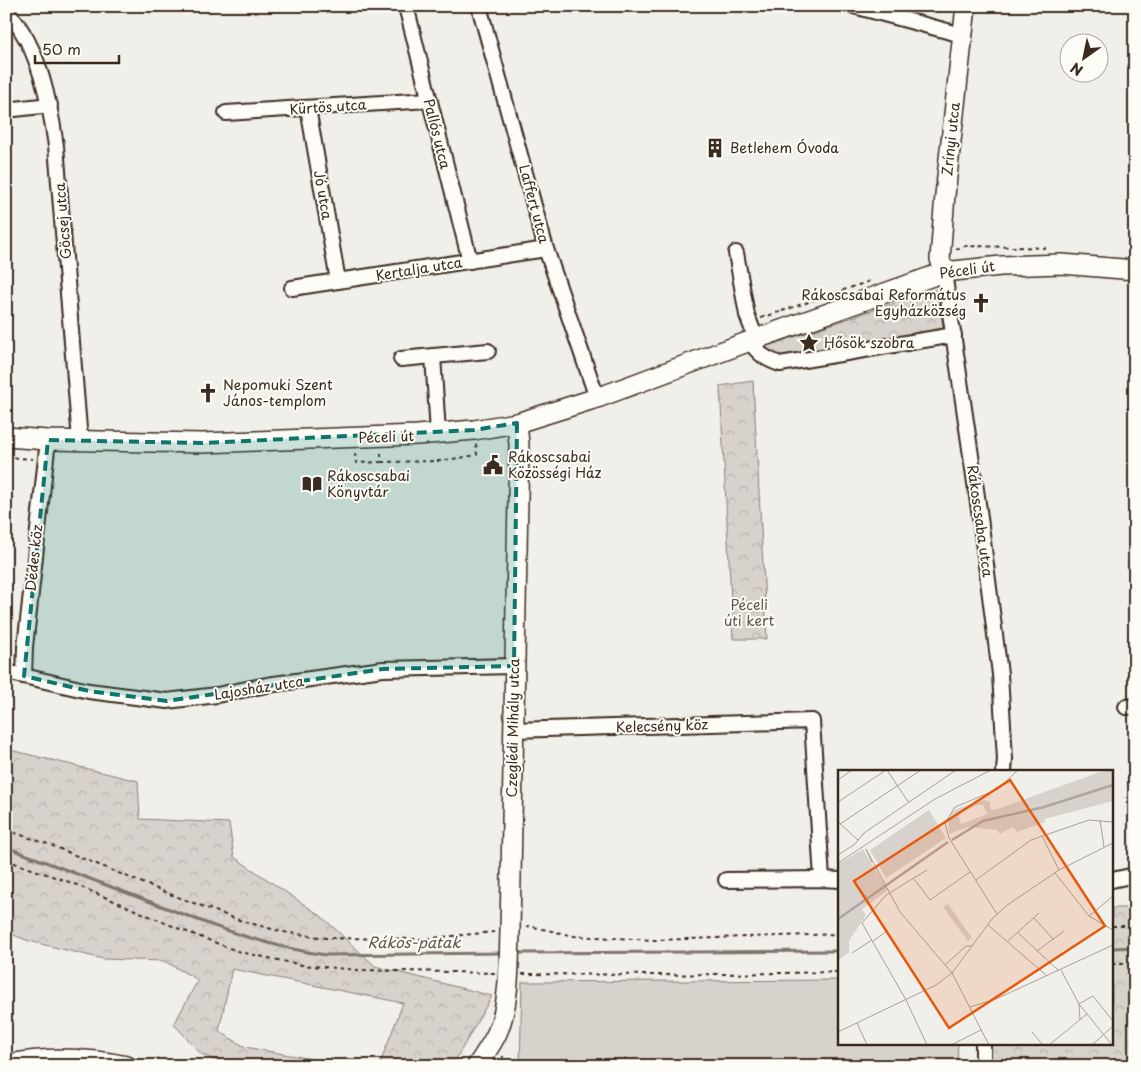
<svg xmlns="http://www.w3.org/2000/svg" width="1141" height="1072" font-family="'Playpen Sans',sans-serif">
<defs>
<pattern id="forest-crowns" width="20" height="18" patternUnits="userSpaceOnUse" patternTransform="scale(1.25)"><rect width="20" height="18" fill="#d7d2cc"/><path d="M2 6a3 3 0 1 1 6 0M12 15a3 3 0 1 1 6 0" fill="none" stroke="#b9b4af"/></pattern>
</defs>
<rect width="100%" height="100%" fill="#f1efea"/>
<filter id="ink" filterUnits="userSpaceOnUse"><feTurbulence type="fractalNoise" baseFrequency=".02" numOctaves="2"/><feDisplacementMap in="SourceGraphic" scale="10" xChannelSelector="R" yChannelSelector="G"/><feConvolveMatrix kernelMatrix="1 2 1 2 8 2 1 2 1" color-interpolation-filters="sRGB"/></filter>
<g filter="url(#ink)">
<polygon fill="#d7d2cc" stroke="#897e75" points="840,980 840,1043 958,1043 957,1066 520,1066 522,982"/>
<g fill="url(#forest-crowns)" stroke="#897e75">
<polygon points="937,289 944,331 780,358 770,355 764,347"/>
<polygon points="753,381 767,639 733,639 720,386"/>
<polygon points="6,749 138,781 140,819 229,823 234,857 321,916 375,966 492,996 452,1066 379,1066 403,1003 232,969 219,1031 245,1047 351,1066 229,1066 201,1054 174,1024 198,980 164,961 103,959 29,941 6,932"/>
<polygon points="1112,908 1135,908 1135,1066 987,1066 987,1043 1112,1043"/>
</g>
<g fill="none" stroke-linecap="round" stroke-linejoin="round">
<g stroke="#80746b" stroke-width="3">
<path d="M6,847L214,926C251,939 288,950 326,955L502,953"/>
<polyline points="1112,948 1135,947"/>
<polyline points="516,953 840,951"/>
</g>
<defs>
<g id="minor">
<polyline points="406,6 470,261"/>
<polyline points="479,6 546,249 597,398"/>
<polyline points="854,6 962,35"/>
<path d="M6,11C11,17 17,23 21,30C41,60 51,110 56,146L80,441"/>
<polyline points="308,108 338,281"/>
<polyline points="6,110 50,105"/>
<polyline points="226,113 429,100"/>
<polyline points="736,253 747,315 756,339"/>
<polyline points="944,272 979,510 1000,674 1005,759 1004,771"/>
<polyline points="292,288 546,249"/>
<path d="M750,341C758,354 766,359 780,364L954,335"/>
<polyline points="433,356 438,433"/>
<polyline points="401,359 488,351"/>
<polyline points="6,672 89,691 167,701 217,695 267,685 383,669 514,666"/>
<polyline points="24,676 25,647 48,440"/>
<polyline points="1126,707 1135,706"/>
<polyline points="513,730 812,721 822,879"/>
<polyline points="726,880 822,879 840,880"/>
<polyline points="1112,880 1135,875"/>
<polyline points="983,1043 983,1066"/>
</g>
<g id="major">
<polyline points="944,272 940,259 945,195 966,6"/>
<polyline points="6,437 48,440 202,443 417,435 474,430 517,423 597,398 750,341 944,272 1001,266 1062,264 1135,270"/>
<path d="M6,1065C46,1056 88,1058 127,1066"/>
<path d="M477,1066C484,1055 492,1044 497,1033C510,1004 509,961 510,930L519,444L517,423"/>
</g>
</defs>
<use href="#minor" stroke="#3b2a1e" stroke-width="18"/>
<use href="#major" stroke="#3b2a1e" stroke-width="22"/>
<g stroke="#3b2a1e" stroke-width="2" stroke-dasharray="4 4" stroke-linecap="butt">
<polyline points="1018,247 1046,248"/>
<polyline points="956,249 964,246 1018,247"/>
<polyline points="782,311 870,281"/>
<polyline points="761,318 782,311"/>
<polyline points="355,453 356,463 381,462 381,452"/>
<polyline points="6,457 33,459"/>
<polyline points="381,462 440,461 477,455 476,444"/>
<polyline points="6,830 48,844 167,893 239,920 283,932 326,938 421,939 494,932"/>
<polyline points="6,860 72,883 182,930 240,952 302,965 358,970 495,973"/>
<polyline points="1112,926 1135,926"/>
<polyline points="526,927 529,926 574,936 655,940 840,934"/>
<polyline points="1112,964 1135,964"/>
<polyline points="522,974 659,975 840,972"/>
<polyline points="502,1066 503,1056"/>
</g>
<use href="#minor" stroke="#fdfcf7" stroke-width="14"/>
<use href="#major" stroke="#fdfcf7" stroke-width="19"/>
</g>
</g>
<path fill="#0f766e" fill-opacity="0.2" stroke="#0f766e" stroke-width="4" stroke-dasharray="10 6" stroke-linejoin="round" d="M517,423L514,666L383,669L167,701L89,691L24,676L48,440L202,443L474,430Z"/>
<defs>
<symbol id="building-bare" viewBox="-9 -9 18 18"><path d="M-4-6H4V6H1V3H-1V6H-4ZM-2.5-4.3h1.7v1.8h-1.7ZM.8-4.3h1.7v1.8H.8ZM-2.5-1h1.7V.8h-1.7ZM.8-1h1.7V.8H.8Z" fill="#3b2a1e" stroke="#fdfcf7" stroke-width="2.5" paint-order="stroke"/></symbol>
<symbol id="church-bare" viewBox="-9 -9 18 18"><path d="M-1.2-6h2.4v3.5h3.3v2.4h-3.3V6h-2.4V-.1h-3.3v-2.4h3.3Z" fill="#3b2a1e" stroke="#fdfcf7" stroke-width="2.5" paint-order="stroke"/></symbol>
<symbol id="sight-bare" viewBox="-9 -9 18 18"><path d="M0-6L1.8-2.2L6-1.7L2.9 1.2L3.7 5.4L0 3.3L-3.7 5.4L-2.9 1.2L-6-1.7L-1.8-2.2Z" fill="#3b2a1e" stroke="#fdfcf7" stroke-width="2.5" paint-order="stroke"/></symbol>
<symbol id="civic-bare" viewBox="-9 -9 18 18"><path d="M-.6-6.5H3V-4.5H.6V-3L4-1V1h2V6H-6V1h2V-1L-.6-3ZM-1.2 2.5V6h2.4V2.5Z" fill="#3b2a1e" stroke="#fdfcf7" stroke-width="2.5" paint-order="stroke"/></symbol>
<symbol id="library-bare" viewBox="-9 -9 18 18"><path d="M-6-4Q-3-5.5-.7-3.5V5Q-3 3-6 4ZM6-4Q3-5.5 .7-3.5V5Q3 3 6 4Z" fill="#3b2a1e" stroke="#fdfcf7" stroke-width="2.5" paint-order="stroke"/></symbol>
</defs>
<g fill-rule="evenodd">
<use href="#building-bare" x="701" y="134" width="28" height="28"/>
<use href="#church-bare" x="967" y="289" width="28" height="28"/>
<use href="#sight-bare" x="795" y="329" width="28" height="28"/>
<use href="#church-bare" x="194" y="379" width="28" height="28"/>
<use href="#civic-bare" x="479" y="451" width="28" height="28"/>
<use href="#library-bare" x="298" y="470" width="28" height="28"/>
</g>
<g text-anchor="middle" stroke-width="4" stroke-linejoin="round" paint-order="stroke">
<g font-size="14" fill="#3b2a1e" stroke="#fdfcf7">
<text transform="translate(328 107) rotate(-4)" y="5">Kürtös utca</text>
<text transform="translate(437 134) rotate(76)" y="5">Pallós utca</text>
<text transform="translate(951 139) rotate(-84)" y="5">Zrínyi utca</text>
<text transform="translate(323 195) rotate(80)" y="5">Jó utca</text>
<text transform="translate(534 204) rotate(75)" y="5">Laffert utca</text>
<text transform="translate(63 221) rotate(-95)" y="5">Göcsej utca</text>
<text transform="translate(419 269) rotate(-9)" y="5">Kertalja utca</text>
<text transform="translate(967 270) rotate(-8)" y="5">Péceli út</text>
<text transform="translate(386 437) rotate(-2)" y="5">Péceli út</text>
<text transform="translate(980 521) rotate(82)" y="5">Rákoscsaba utca</text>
<text transform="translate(34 558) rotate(-84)" y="5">Dédes köz</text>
<text transform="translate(259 688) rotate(-9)" y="5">Lajosház utca</text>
<text transform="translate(662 726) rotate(-2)" y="5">Kelecsény köz</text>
<text transform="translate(513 728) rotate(-89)" y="5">Czeglédi Mihály utca</text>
</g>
<g font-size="14" fill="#3b2a1e" stroke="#fdfcf7" text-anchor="start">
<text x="730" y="153">Betlehem Óvoda</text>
<text x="966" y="300" text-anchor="end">Rákoscsabai Református<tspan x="966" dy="16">Egyházközség</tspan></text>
<text x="824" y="348">Hősök szobra</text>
<text x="223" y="390">Nepomuki Szent<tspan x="223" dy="16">János-templom</tspan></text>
<text x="508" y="462">Rákoscsabai<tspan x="508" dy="16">Közösségi Ház</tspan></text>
<text x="327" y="481">Rákoscsabai<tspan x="327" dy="16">Könyvtár</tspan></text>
</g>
<g font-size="14" fill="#62544a" stroke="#fdfcf7">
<text x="749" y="610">Péceli<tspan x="749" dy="16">úti kert</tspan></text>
</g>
<g font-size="15" font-style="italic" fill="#63554b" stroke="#fdfcf7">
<text x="414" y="948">Rákos-patak</text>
</g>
</g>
<g transform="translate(838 770)">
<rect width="275" height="275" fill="#f1efea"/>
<path d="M91,40L108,68L48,108L32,80ZM23,138L28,145L11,171V182L0,191V157Z" fill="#d7d2cc"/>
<path d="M275,0V31L206,49L207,52L179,62L175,57L162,64L159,60L130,57L111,64L110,50L114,42L121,38L146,30L152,32L153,40L159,39L262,2ZM140,35H145L149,44L123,54L120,44ZM25,79L50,120L0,157V94ZM110,134L134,168L130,171L105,137Z" fill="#d7d2cc" fill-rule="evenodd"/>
<path fill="none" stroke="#aea69f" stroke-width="2.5" d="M114,70L145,51L206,37L275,15M0,149L110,72"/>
<path fill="none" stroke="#a8a098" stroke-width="1" d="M49,0L71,33M0,10L14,0M0,32L48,0M262,50L266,77M0,52L20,70M2,54L83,0M204,66L221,100M0,85L17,74L26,63L118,0M34,92L28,79L62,142L114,203M0,93L97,29L153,0M217,103L251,146L275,160M76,109L92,130L132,102M138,110L193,70L251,50L275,52M159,144L111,68L107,53L117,37L160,19L180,0M251,146L275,126M196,148L215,169M150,155L209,206M179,162L221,201M35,171L50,160M170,171L201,143M199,181L226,161M14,183L34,170M107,195L128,176H134M223,200L241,234L274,275M114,203L151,275M132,237L158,229L275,175M242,250L241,234L255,226L275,251M19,253L29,275M0,262L98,215L114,203L154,149L168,136L221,100L275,73M194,262L205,275M89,275L68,230L24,153L48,125L89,100M113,275L143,260M211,275L249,244M254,275L275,256"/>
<path fill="#e8590c" fill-opacity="0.15" stroke="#e8590c" stroke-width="2.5" d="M172,10L267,156L111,258L16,111Z"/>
<rect width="275" height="275" fill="none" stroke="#3b2a1e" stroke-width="2.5"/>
</g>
<rect width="1141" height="1072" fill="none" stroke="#fdfcf7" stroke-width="25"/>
<rect x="12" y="12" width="1116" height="1047" fill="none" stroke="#3b2a1e" stroke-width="2" filter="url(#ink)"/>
<g transform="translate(1084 58) rotate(213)"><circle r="24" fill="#fdfcf7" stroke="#afa8a0"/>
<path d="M0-4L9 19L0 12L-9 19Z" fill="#3b2a1e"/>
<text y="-8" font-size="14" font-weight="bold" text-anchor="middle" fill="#3b2a1e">N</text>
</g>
<path d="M35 55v8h84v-8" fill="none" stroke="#3b2a1e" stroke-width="2.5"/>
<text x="42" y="55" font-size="15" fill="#3b2a1e" stroke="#fdfcf7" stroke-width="4" paint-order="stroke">50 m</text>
</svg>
